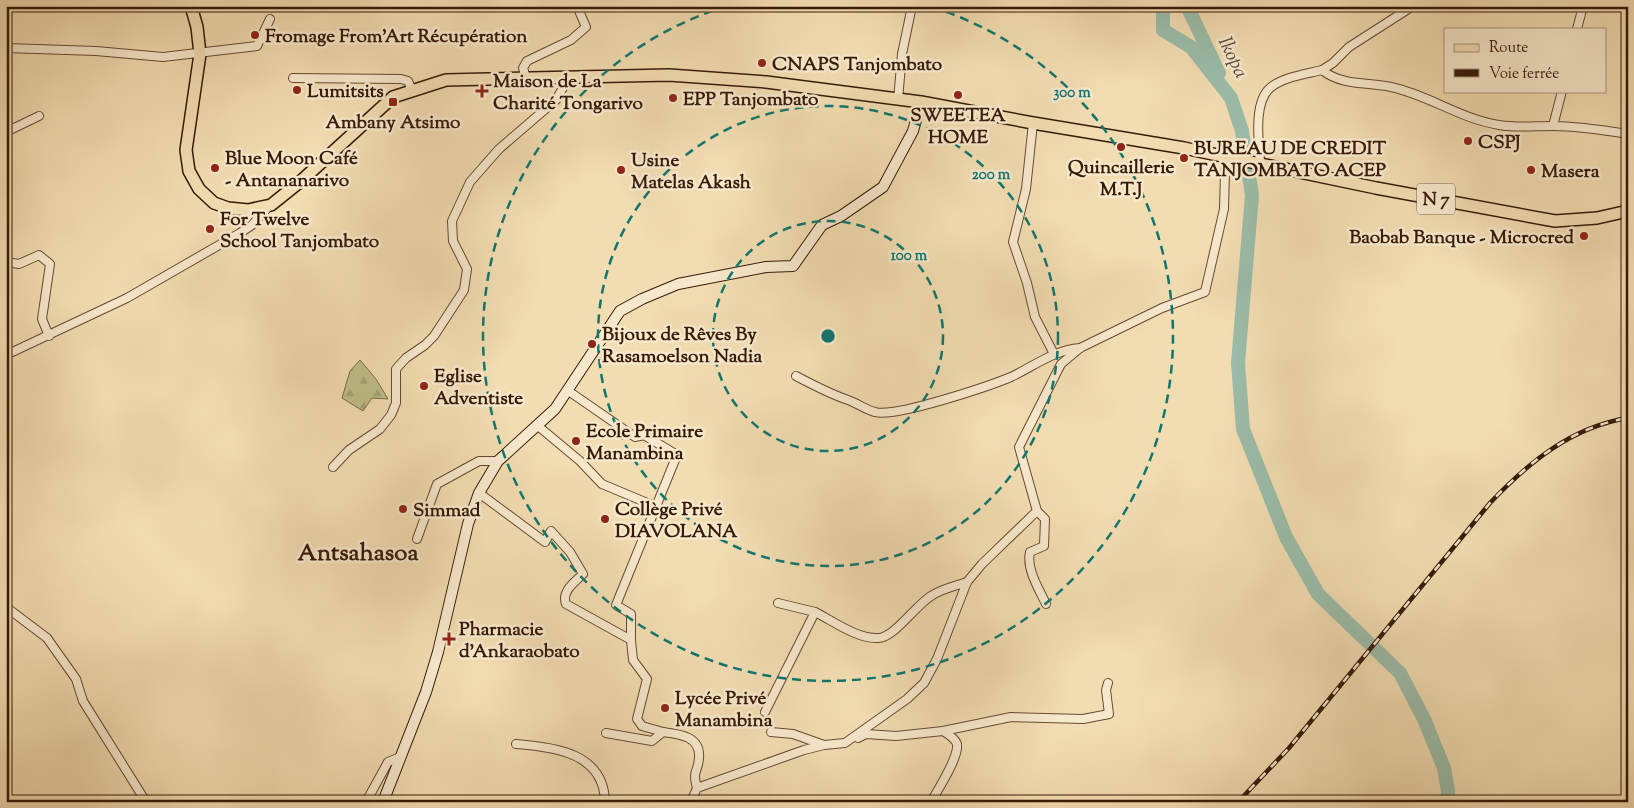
<svg xmlns="http://www.w3.org/2000/svg" width="1634" height="808" font-family="'Sorts Mill Goudy',serif">
<defs>
<pattern id="forest-firs" width="22" height="20" patternUnits="userSpaceOnUse" patternTransform="scale(1.25)"><rect width="22" height="20" fill="#bfbf88"/><path d="M5 1l3.5 6h-7zM16 11l3.5 6h-7z" fill="#a5a474"/></pattern>
</defs>
<rect width="100%" height="100%" fill="#f2dcb1"/>
<filter id="stains"><feTurbulence type="fractalNoise" baseFrequency=".004" numOctaves="4"/><feColorMatrix values="0 0 0 0 .2 0 0 0 0 .09 0 0 0 0 .02 0 0 0 .5 -.17"/></filter>
<radialGradient id="worn" r=".72"><stop offset=".6" stop-color="#630" stop-opacity="0"/><stop offset="1" stop-color="#630" stop-opacity=".3"/></radialGradient>
<polygon fill="url(#forest-firs)" stroke="#7a6c48" points="360,360 376,379 388,399 372,398 363,411 342,398 350,371"/>
<g fill="none" stroke-linecap="round" stroke-linejoin="round">
<g stroke="#9bbca9" stroke-width="14">
<polyline points="1163,6 1163,30 1191,47 1231,98 1242,131 1252,195 1238,363 1243,429 1286,537 1318,594 1400,673 1424,719 1444,768 1448,791 1447,802"/>
<polyline points="1187,6 1219,73"/>
</g>
<defs>
<g id="street">
<polyline points="1577,29 1583,6"/>
<polyline points="6,48 96,51 163,57 257,46 270,19"/>
<polyline points="1322,70 1333,63 1349,47 1413,6"/>
<polyline points="293,78 401,79 408,81 412,90"/>
<polyline points="526,78 523,68 527,61 571,40 586,27 577,6"/>
<polyline points="898,100 902,54 912,6"/>
<polyline points="1033,123 1026,189 1013,242 1027,283 1035,317 1054,354"/>
<polyline points="1553,126 1562,91"/>
<polyline points="6,128 10,130 39,116"/>
<path d="M1260,162C1259,142 1253,103 1270,88C1283,77 1306,74 1322,70C1342,86 1367,82 1391,87C1429,95 1458,118 1499,125C1517,128 1534,126 1552,126C1577,126 1603,130 1628,134"/>
<polyline points="6,262 19,264 39,255 50,264 42,319 49,336"/>
<polyline points="6,355 127,298 240,233 252,225 270,205"/>
<path d="M796,376C813,385 830,394 848,400C857,403 866,410 875,412C895,418 989,386 1011,377C1034,366 1054,350 1080,348"/>
<polyline points="567,390 635,437 644,435 677,455 616,605 631,614 631,640"/>
<polyline points="538,426 580,461 602,484 657,507"/>
<polyline points="333,467 349,450 380,429 391,415 396,403 396,369 406,358 425,345 434,336 464,290 467,269 453,241 452,221 470,182 499,149 556,100 569,77"/>
<path d="M479,493L545,542L551,531L570,552L583,574C575,582 561,591 566,604L631,640L633,660L647,679L637,719L642,726L663,732"/>
<path d="M1037,511L1045,519L1044,546L1030,552C1026,569 1039,589 1046,604"/>
<polyline points="417,539 437,484 479,461 498,461"/>
<polyline points="6,607 47,638 76,679 83,701 146,802"/>
<path d="M815,612C833,621 857,639 878,638C894,638 916,605 931,596C941,589 955,586 967,582"/>
<polyline points="765,712 815,612 778,603"/>
<polyline points="771,732 793,734 824,745"/>
<path d="M606,733L652,741L663,732C679,734 701,736 699,758C698,773 692,769 697,788"/>
<polyline points="858,738 866,734 896,736 943,731 1011,717 1083,719 1109,714 1106,690 1108,683"/>
<path d="M516,744C555,747 604,753 605,802"/>
<polyline points="366,802 388,762 400,757"/>
<polyline points="691,802 697,788 804,750 824,745 845,743 907,699 924,683 937,659 967,582 982,564 1037,511 1019,447 1061,364 1080,348 1162,308 1205,292 1224,209 1225,172 1234,157"/>
<polyline points="756,802 756,801"/>
<polyline points="833,802 837,802"/>
<path d="M931,802C938,789 959,758 957,744C955,738 948,734 943,731"/>
</g>
<polyline id="secondary" points="383,802 426,692 438,652 468,524 479,493 498,461 555,409 620,311 642,299 678,284 766,267 793,266 822,225 841,216 883,187 913,131 921,102"/>
<polyline id="primary" points="191,6 197,27 200,54 186,150 189,171 199,189 214,203 228,208 248,210 271,205 301,181 393,97 446,80 669,75 766,82 921,102 1033,123 1184,148 1376,188 1555,221 1597,218 1628,211"/>
</defs>
<use href="#street" stroke="#654a32" stroke-width="10"/>
<use href="#secondary" stroke="#361a08" stroke-width="12"/>
<use href="#primary" stroke="#361a08" stroke-width="14"/>
<use href="#street" stroke="#f7e8cc" stroke-width="8"/>
<use href="#secondary" stroke="#f7e8cc" stroke-width="10"/>
<use href="#primary" stroke="#f2dcb1" stroke-width="11"/>
<defs>
<path id="rail" d="M1238,802L1289,748L1490,503C1528,463 1571,427 1628,418"/>
</defs>
<use href="#rail" stroke="#361a08" stroke-width="4.5"/>
<use href="#rail" stroke="#f7e8cc" stroke-width="2.5" stroke-dasharray="8" stroke-linecap="butt"/>
</g>
<g fill="none" stroke="#0f766e" stroke-width="2.5" stroke-dasharray="9 6">
<circle cx="828" cy="336" r="115"/>
<circle cx="828" cy="336" r="230"/>
<path d="M932 7A345 345 0 1 1 724 7"/>
</g>
<g fill="#8f2418" stroke="#f7e8cc" stroke-width="2">
<circle cx="255" cy="35" r="5"/>
<circle cx="762" cy="63" r="5"/>
<circle cx="297" cy="90" r="5"/>
<path d="M479.5 83.5h5v5h5v5h-5v5h-5v-5h-5v-5h5z"/>
<circle cx="958" cy="95" r="5"/>
<circle cx="673" cy="98" r="5"/>
<rect x="388" y="97" width="10" height="10" rx="2.5"/>
<circle cx="1468" cy="141" r="5"/>
<circle cx="1121" cy="147" r="5"/>
<circle cx="1184" cy="158" r="5"/>
<circle cx="215" cy="168" r="5"/>
<circle cx="621" cy="170" r="5"/>
<circle cx="1531" cy="170" r="5"/>
<circle cx="210" cy="229" r="5"/>
<circle cx="1584" cy="236" r="5"/>
<circle cx="592" cy="344" r="5"/>
<circle cx="424" cy="386" r="5"/>
<circle cx="576" cy="441" r="5"/>
<circle cx="403" cy="509" r="5"/>
<circle cx="605" cy="519" r="5"/>
<path d="M446.5 631.5h5v5h5v5h-5v5h-5v-5h-5v-5h5z"/>
<circle cx="665" cy="708" r="5"/>
</g>
<g text-anchor="middle" stroke-width="5" stroke-linejoin="round" paint-order="stroke">
<rect fill="#f7e8cc" stroke="#705843" stroke-width="1" x="1417" y="183.5" width="38" height="31" rx="4"/>
<g font-size="18" font-weight="bold" fill="#361a08">
<text x="1436" y="205">N 7</text>
</g>
<g font-size="19" font-weight="bold" fill="#361a08" stroke="#f7e8cc" text-anchor="start">
<text x="265" y="42">Fromage From'Art Récupération</text>
<text x="772" y="70">CNAPS Tanjombato</text>
<text x="493" y="87">Maison de La<tspan x="493" dy="22">Charité Tongarivo</tspan></text>
<text x="307" y="97">Lumitsits</text>
<text x="683" y="105">EPP Tanjombato</text>
<text x="958" y="121" text-anchor="middle">SWEETEA<tspan x="958" dy="22">HOME</tspan></text>
<text x="393" y="128" text-anchor="middle">Ambany Atsimo</text>
<text x="1478" y="148">CSPJ</text>
<text x="1194" y="154">BUREAU DE CREDIT<tspan x="1194" dy="22">TANJOMBATO ACEP</tspan></text>
<text x="225" y="164">Blue Moon Café<tspan x="225" dy="22">- Antananarivo</tspan></text>
<text x="631" y="166">Usine<tspan x="631" dy="22">Matelas Akash</tspan></text>
<text x="1121" y="173" text-anchor="middle">Quincaillerie<tspan x="1121" dy="22">M.T.J</tspan></text>
<text x="1541" y="177">Masera</text>
<text x="220" y="225">For Twelve<tspan x="220" dy="22">School Tanjombato</tspan></text>
<text x="1574" y="243" text-anchor="end">Baobab Banque - Microcred</text>
<text x="602" y="340">Bijoux de Rêves By<tspan x="602" dy="22">Rasamoelson Nadia</tspan></text>
<text x="434" y="382">Eglise<tspan x="434" dy="22">Adventiste</tspan></text>
<text x="586" y="437">Ecole Primaire<tspan x="586" dy="22">Manambina</tspan></text>
<text x="615" y="515">Collège Privé<tspan x="615" dy="22">DIAVOLANA</tspan></text>
<text x="413" y="516">Simmad</text>
<text x="459" y="635">Pharmacie<tspan x="459" dy="22">d'Ankaraobato</tspan></text>
<text x="675" y="704">Lycée Privé<tspan x="675" dy="22">Manambina</tspan></text>
</g>
<g font-size="20" font-style="italic" fill="#544b38" stroke="#f7e8cc">
<text transform="translate(1234 57) rotate(64)" y="7">Ikopa</text>
</g>
<g font-size="24" font-weight="bold" fill="#361a08" stroke="#f7e8cc">
<text x="358" y="560">Antsahasoa</text>
</g>
</g>
<circle cx="828" cy="336" r="8" fill="#0f766e" stroke="#f7e8cc" stroke-width="2.5"/>
<g font-size="15" text-anchor="middle" font-weight="bold" fill="#0f766e" stroke="#f7e8cc" stroke-width="5" stroke-linejoin="round" paint-order="stroke">
<text x="1072" y="97">300 m</text>
<text x="991" y="179">200 m</text>
<text x="909" y="260">100 m</text>
</g>
<rect width="1634" height="808" fill="none" stroke="#f2dcb1" stroke-width="25"/>
<rect x="8" y="8" width="1619" height="793" fill="none" stroke="#361a08" stroke-width="2.5"/>
<rect x="12" y="12" width="1609" height="783" fill="none" stroke="#361a08"/>
<rect x="1444" y="28" width="162" height="65" fill="#f7e8cc" stroke="#aa967e"/>
<rect x="1454" y="44" width="25" height="8" fill="#f2dcb1" stroke="#aa967e"/>
<text x="1489" y="52" font-size="15" fill="#361a08">Route</text>
<rect x="1454" y="69" width="25" height="8" fill="#361a08" stroke="#aa967e"/>
<text x="1489" y="78" font-size="15" fill="#361a08">Voie ferrée</text>
<rect width="100%" height="100%" filter="url(#stains)"/>
<rect width="100%" height="100%" fill="url(#worn)"/>
</svg>
